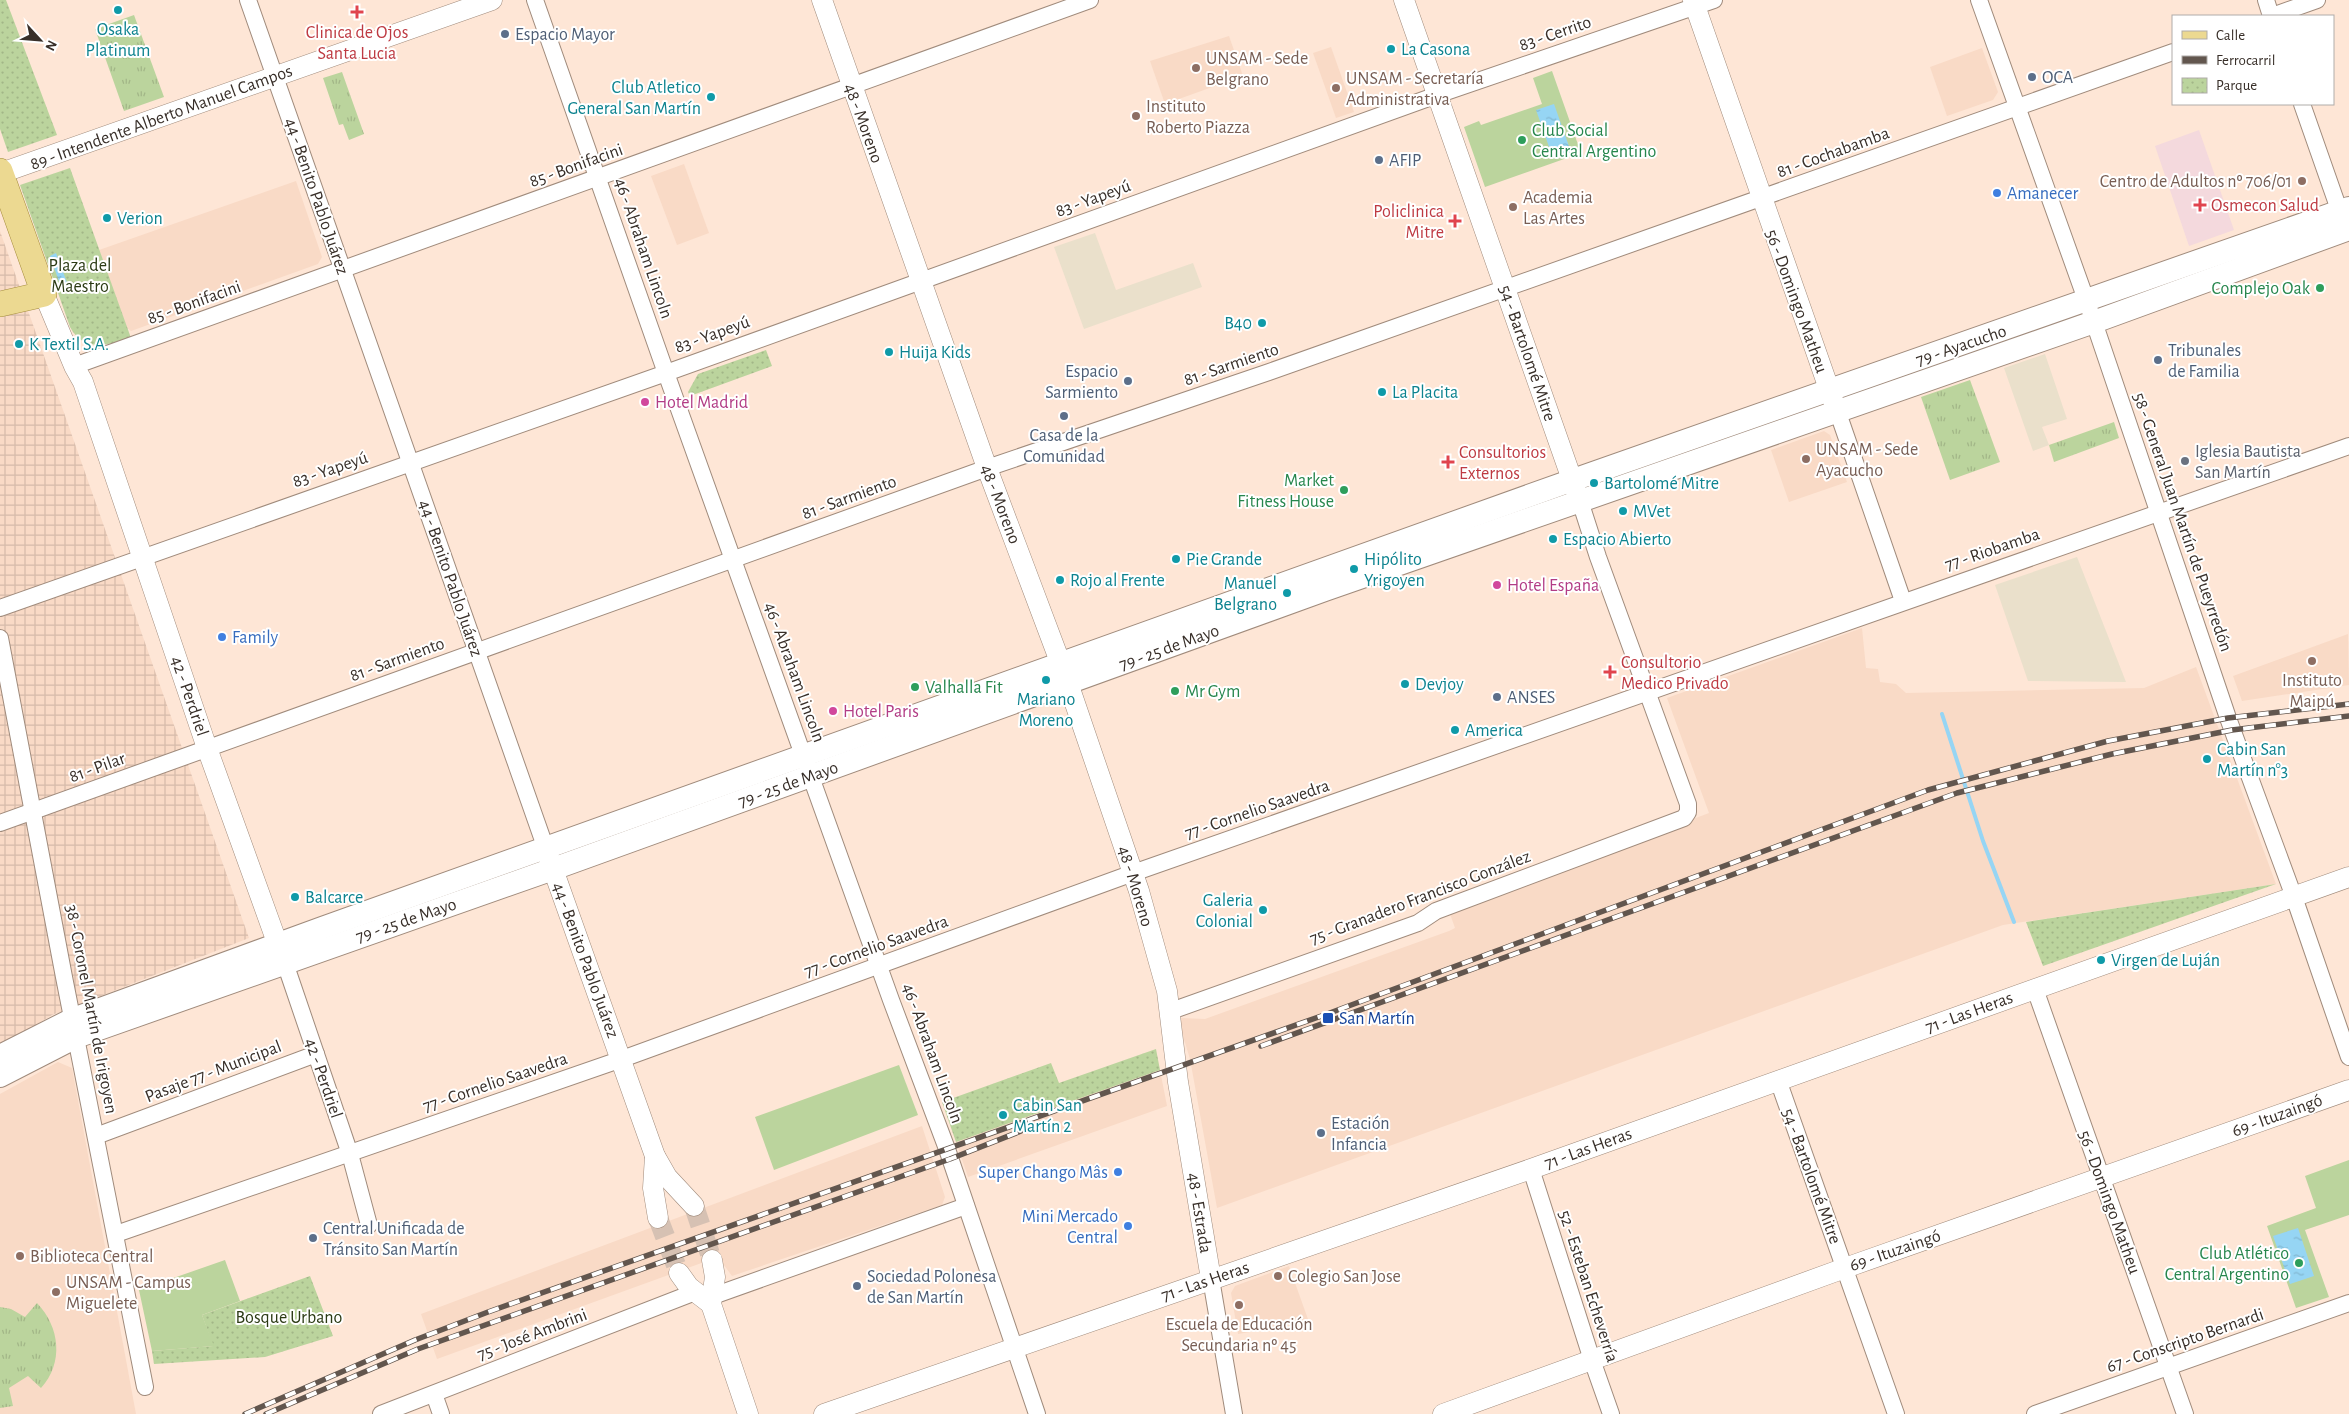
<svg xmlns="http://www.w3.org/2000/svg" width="2349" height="1414" font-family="'Alegreya Sans',sans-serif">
<defs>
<pattern id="industrial-grid" width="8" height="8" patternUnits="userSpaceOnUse" patternTransform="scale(1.25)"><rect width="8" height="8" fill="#f9dac6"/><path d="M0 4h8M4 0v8" fill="none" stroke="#d6bbaa"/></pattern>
<pattern id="grass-tufts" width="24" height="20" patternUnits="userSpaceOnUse" patternTransform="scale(1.25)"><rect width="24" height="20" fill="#bbd49d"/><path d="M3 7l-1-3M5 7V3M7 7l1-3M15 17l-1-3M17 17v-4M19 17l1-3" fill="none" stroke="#a2b687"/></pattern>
<pattern id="park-dots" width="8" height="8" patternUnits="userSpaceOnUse" patternTransform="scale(1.25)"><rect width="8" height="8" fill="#bbd49d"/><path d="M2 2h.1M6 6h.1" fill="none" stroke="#a2b687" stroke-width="1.8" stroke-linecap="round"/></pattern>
<pattern id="water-ripples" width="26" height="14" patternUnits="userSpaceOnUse" patternTransform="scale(1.25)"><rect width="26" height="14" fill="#96d5f4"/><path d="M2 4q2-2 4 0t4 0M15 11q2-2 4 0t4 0" fill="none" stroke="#82b7d1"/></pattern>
</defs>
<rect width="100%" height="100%" fill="#fee6d6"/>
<g fill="#eae0cb">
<polygon points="1095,233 1116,290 1193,263 1202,287 1084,329 1054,247"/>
<polygon points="2045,354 2067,419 2042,427 2049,445 2033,451 2004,368"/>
<polygon points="2077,557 2126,682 2028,681 1995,585"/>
</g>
<polygon fill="url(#industrial-grid)" points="0,231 249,938 52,1015 0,1047"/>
<g fill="#f9dac6">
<polygon points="1229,36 1243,76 1165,104 1150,61"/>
<polygon points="1331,47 1354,112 1336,118 1313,53"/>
<polygon points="1982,48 1998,92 1993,100 1947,116 1930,67"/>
<polygon points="684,164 709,233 677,245 651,176"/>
<polygon points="296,181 322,257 318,264 131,331 127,328 99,250"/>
<polygon points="1824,431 1830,435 1847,482 1789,502 1771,450"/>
<polygon points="1862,628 1866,668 1878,669 1880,682 1896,684 1906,693 2144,688 2196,667 2276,884 2003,925 1217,1208 1190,1059 1179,1023 1181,1018 1205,1019 1449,931 1455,928 1449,911 1709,813 1667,698"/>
<polygon points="2348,634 2349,685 2242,701 2233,676"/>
<polygon points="58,1062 72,1068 136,1414 0,1414 0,1094"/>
<polygon points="1160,1070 1167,1106 968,1177 956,1142"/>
<polygon points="922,1126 945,1197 942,1205 732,1276 718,1257 437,1359 421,1314"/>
<polygon points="1289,1266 1309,1322 1238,1334 1231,1293 1235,1286"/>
</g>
<polygon fill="#f4d9dd" points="2199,130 2234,230 2189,246 2155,146"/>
<g fill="url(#grass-tufts)">
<polygon points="134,15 164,97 124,111 95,29"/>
<polygon points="342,72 364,134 349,140 343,124 339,125 323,78"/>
<polygon points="1970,380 2000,462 1950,480 1921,397"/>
<polygon points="2114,422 2119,438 2054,462 2049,445"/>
<path d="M37,1303C60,1327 64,1363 41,1388L28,1376L9,1388L13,1406L0,1408V1307L11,1309L25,1317Z"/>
</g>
<g fill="url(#park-dots)">
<polygon points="0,0 6,0 57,135 8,152 0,129"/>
<path d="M70,168L131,338C108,345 84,353 70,327L20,185Z"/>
<polygon points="766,350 772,366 690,396 688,392 698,374"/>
<polygon points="2276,884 2043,966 2026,922"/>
<polygon points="1156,1049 1160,1070 956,1142 942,1102 1051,1063 1059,1083"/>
<polygon points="310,1276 333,1336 265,1357 154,1364 152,1351 213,1346 202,1315"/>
</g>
<g fill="#bbd49d">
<polygon points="1552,71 1581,153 1485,187 1464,127 1479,121 1481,125 1542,104 1533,78"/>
<polygon points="899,1065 918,1115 774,1170 755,1117"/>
<polygon points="2349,1160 2349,1215 2305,1230 2329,1297 2296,1308 2267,1226 2316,1208 2305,1176"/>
<polygon points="225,1260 240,1301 202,1315 214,1346 152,1351 139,1290"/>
</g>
<g fill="url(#water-ripples)">
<polygon points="1554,104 1571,152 1553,158 1536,110"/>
<polygon points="56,253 69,288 62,290 50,256"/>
<polygon points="2298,1228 2314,1276 2290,1284 2273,1236"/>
</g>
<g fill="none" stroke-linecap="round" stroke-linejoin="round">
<polyline stroke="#96d5f4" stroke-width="4" points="1942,714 1983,841 2014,922"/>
<g stroke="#d6c1b3" stroke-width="20" stroke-dasharray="20 10" stroke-linecap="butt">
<polyline points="694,1206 712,1260"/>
<polyline points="658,1218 679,1273"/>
</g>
<defs>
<g id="minor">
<polyline points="248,0 546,849"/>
<polyline points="535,0 666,373 891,1000 947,1149 1037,1414"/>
<polyline points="1979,0 2094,322 2228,718 2294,897 2349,1057"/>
<polyline points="2266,0 2271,16"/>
<polyline points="2272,16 2317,0"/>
<polyline points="2302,104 2343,221"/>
<polyline points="74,366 1090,0"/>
<polyline points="1837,410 1903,601"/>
<polyline points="0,608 666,373 1437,95 1714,0"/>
<polyline points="0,638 64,977 145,1387"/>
<polyline points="0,823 987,468 1269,372 2173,52"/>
<polyline points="285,963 350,1154 369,1225"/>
<polyline points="2035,989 2185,1414"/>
<polyline points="1171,1011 1418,923 1436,911 1684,818 1688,812 1688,804 1598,557 1580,501"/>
<polyline points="1778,1080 1896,1414"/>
<polyline points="96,1136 316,1054"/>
<polyline points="1531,1169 1592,1360 1611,1414"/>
<polyline points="116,1234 622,1059 1133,873 2349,446"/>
<polyline points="1211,1279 1234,1414"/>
<polyline points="713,1296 966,1206"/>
<polyline points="434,1394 441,1414"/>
<polyline points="381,1414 690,1294 698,1294"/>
<polyline points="2035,1414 2349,1303"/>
</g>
<g id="tertiary">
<polyline points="822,0 987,468 1068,683 1139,891 1167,991 1178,1082 1211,1279"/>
<polyline points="1404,0 1577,494"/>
<polyline points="1693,0 1835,406"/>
<polyline points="1,173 492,0"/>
<polyline points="44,294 74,366 83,382 207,748 283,959"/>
<polyline points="548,855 655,1156 667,1177 694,1206"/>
<polyline points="655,1156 653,1188 658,1218"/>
<polyline points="712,1260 715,1277 711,1304 748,1414"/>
<polyline points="679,1273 689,1287 711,1304"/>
<polyline points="824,1414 1531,1169 2349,877"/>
<polyline points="1443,1414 1845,1268 2349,1090"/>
</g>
<g id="secondary">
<polyline points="0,1056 73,1019 322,928 1573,480 2349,208"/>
<polyline points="0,1076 76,1037 553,869 1325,590 2094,322 2349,229"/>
</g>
<polyline id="primary" points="0,171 44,294 0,304"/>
</defs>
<use href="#minor" stroke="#a08b7c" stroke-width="18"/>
<use href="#tertiary" stroke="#a08b7c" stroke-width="21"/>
<use href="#secondary" stroke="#a08b7c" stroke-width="24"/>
<use href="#primary" stroke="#a58d3d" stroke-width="26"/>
<use href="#minor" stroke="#fff" stroke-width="16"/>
<use href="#tertiary" stroke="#fff" stroke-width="20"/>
<use href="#secondary" stroke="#fff" stroke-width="22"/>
<use href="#primary" stroke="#ecd991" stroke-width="25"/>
<defs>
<g id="rail">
<polyline points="1261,1046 1957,793 2112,754 2232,730 2349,716"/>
<polyline points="245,1414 415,1340 488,1312 1327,1014 1928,790 2108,741 2228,718 2349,704"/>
<polyline points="266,1414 418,1349 950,1159 1021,1131"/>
</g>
</defs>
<use href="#rail" stroke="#62564e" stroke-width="5.5"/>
<use href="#rail" stroke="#fff" stroke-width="4" stroke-dasharray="11" stroke-linecap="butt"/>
</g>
<g fill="#0f9aa8" stroke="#fff" stroke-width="2">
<circle cx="118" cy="10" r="5"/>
<circle cx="1391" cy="49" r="5"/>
<circle cx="711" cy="97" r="5"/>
<circle cx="107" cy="218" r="5"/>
<circle cx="1262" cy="323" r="5"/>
<circle cx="19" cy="344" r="5"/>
<circle cx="889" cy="352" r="5"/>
<circle cx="1382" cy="392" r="5"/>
<circle cx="1594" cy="483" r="5"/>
<circle cx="1623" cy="511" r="5"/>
<circle cx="1553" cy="539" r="5"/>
<circle cx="1176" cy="559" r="5"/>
<circle cx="1354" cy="569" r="5"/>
<circle cx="1060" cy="580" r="5"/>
<circle cx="1287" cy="593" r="5"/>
<circle cx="1046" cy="680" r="5"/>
<circle cx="1405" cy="684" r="5"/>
<circle cx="1455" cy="730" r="5"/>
<circle cx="2207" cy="759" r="5"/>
<circle cx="295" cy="897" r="5"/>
<circle cx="1263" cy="910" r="5"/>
<circle cx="2101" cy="960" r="5"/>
<circle cx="1003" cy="1115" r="5"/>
</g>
<g fill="#e0444e" stroke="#fff" stroke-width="2">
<path d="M354.5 4.5h5v5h5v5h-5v5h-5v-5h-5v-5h5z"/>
<path d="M2197.5 197.5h5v5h5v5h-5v5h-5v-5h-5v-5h5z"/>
<path d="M1452.5 213.5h5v5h5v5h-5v5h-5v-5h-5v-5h5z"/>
<path d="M1445.5 454.5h5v5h5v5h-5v5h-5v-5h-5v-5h5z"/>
<path d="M1607.5 664.5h5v5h5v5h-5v5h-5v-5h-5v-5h5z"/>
</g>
<g fill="#5c6f8a" stroke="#fff" stroke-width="2">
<circle cx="505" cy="34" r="5"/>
<circle cx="2032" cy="77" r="5"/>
<circle cx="1379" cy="160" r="5"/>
<circle cx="2158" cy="360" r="5"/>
<circle cx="1128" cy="381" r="5"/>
<circle cx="1064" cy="416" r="5"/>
<circle cx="1497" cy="697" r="5"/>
<circle cx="1321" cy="1133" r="5"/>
<circle cx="313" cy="1238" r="5"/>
<circle cx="857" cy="1286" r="5"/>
</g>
<g fill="#8d6e63" stroke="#fff" stroke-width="2">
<circle cx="1196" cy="68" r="5"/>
<circle cx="1336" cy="88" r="5"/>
<circle cx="1136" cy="116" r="5"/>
<circle cx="2302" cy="181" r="5"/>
<circle cx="1513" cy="207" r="5"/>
<circle cx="1806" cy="459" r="5"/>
<circle cx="2312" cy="661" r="5"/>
<circle cx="20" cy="1256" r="5"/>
<circle cx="1278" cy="1276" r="5"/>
<circle cx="56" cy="1292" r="5"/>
<circle cx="1239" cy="1305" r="5"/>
</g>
<g fill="#2e9e5b" stroke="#fff" stroke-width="2">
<circle cx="1522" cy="140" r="5"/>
<circle cx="2320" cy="288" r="5"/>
<circle cx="1344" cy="490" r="5"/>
<circle cx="915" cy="687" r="5"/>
<circle cx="1175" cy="691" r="5"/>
<circle cx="2299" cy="1263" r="5"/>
</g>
<g fill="#3f7fe0" stroke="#fff" stroke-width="2">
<circle cx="1997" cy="193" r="5"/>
<circle cx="222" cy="637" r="5"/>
<circle cx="1118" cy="1172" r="5"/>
<circle cx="1128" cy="1226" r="5"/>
</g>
<g fill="#d1479c" stroke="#fff" stroke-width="2">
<circle cx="645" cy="402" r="5"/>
<circle cx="1497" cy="585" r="5"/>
<circle cx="833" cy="711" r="5"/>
</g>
<circle fill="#6b7280" stroke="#fff" stroke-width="2" cx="2185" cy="461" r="5"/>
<rect fill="#1a4fb4" stroke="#fff" stroke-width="2" x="1322" y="1012" width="12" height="12" rx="2.5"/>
<g text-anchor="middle" stroke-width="4" stroke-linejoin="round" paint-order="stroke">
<g font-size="18" fill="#0d838f" stroke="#fff" text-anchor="start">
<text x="118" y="35" text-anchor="middle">Osaka<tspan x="118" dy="21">Platinum</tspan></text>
<text x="1401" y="55">La Casona</text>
<text x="701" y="93" text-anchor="end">Club Atletico<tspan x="701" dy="21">General San Martín</tspan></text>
<text x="117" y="224">Verion</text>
<text x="1252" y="329" text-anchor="end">B40</text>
<text x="29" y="350">K Textil S.A.</text>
<text x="899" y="358">Huija Kids</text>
<text x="1392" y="398">La Placita</text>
<text x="1604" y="489">Bartolomé Mitre</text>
<text x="1633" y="517">MVet</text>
<text x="1563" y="545">Espacio Abierto</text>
<text x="1186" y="565">Pie Grande</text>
<text x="1364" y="565">Hipólito<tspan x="1364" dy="21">Yrigoyen</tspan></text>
<text x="1070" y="586">Rojo al Frente</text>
<text x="1277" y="589" text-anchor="end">Manuel<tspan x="1277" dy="21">Belgrano</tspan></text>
<text x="1415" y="690">Devjoy</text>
<text x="1046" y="705" text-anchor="middle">Mariano<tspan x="1046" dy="21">Moreno</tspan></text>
<text x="1465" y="736">America</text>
<text x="2217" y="755">Cabin San<tspan x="2217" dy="21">Martín n°3</tspan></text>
<text x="305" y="903">Balcarce</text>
<text x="1253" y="906" text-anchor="end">Galeria<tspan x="1253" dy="21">Colonial</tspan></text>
<text x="2111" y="966">Virgen de Luján</text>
<text x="1013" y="1111">Cabin San<tspan x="1013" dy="21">Martín 2</tspan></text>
</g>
<g font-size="18" fill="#be3a42" stroke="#fff" text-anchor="start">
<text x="357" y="38" text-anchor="middle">Clinica de Ojos<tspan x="357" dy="21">Santa Lucia</tspan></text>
<text x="2211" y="211">Osmecon Salud</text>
<text x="1444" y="217" text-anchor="end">Policlinica<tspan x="1444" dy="21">Mitre</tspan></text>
<text x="1459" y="458">Consultorios<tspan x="1459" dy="21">Externos</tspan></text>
<text x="1621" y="668">Consultorio<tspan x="1621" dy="21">Medico Privado</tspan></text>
</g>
<g font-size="18" fill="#382f29" stroke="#fff">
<text transform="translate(1555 33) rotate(-19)" y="6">83 - Cerrito</text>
<text transform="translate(161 117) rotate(-20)" y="6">89 - Intendente Alberto Manuel Campos</text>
<text transform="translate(864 123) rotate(70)" y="6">48 - Moreno</text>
<text transform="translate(1833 152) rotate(-20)" y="6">81 - Cochabamba</text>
<text transform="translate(576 165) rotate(-20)" y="6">85 - Bonifacini</text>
<text transform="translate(317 196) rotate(71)" y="6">44 - Benito Pablo Juárez</text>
<text transform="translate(1093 198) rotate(-20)" y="6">83 - Yapeyú</text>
<text transform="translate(644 248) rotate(71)" y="6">46 - Abraham Lincoln</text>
<text transform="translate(1797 301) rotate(70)" y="6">56 - Domingo Matheu</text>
<text transform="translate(194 302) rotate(-20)" y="6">85 - Bonifacini</text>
<text transform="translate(712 334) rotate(-20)" y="6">83 - Yapeyú</text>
<text transform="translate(1961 345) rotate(-19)" y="6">79 - Ayacucho</text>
<text transform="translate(1528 353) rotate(71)" y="6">54 - Bartolomé Mitre</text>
<text transform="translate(1231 364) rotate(-19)" y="6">81 - Sarmiento</text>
<text transform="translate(330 469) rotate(-19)" y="6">83 - Yapeyú</text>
<text transform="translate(849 497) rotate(-20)" y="6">81 - Sarmiento</text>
<text transform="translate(1001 504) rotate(69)" y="6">48 - Moreno</text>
<text transform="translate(2183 522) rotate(71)" y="6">58 - General Juan Martín de Pueyrredón</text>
<text transform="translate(1992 549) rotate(-19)" y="6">77 - Riobamba</text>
<text transform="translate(451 578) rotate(71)" y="6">44 - Benito Pablo Juárez</text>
<text transform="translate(1169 647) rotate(-20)" y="6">79 - 25 de Mayo</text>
<text transform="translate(397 659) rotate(-20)" y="6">81 - Sarmiento</text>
<text transform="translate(795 672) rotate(70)" y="6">46 - Abraham Lincoln</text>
<text transform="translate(190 696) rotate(71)" y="6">42 - Perdriel</text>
<text transform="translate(97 767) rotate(-20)" y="6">81 - Pilar</text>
<text transform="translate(788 784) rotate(-20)" y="6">79 - 25 de Mayo</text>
<text transform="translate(1257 809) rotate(-19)" y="6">77 - Cornelio Saavedra</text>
<text transform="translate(1136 886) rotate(73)" y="6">48 - Moreno</text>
<text transform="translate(1420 897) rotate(-21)" y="6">75 - Granadero Francisco González</text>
<text transform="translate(406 920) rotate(-19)" y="6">79 - 25 de Mayo</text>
<text transform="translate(876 946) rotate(-20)" y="6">77 - Cornelio Saavedra</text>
<text transform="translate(586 960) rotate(70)" y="6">44 - Benito Pablo Juárez</text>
<text transform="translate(92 1009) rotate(79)" y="6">38 - Coronel Martín de Irigoyen</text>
<text transform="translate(1969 1012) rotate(-20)" y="6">71 - Las Heras</text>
<text transform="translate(933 1053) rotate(70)" y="6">46 - Abraham Lincoln</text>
<text transform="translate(213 1071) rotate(-21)" y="6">Pasaje 77 - Municipal</text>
<text transform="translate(324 1078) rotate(71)" y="6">42 - Perdriel</text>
<text transform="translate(495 1082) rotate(-19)" y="6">77 - Cornelio Saavedra</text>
<text transform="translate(2277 1115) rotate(-20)" y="6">69 - Ituzaingó</text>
<text transform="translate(1588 1148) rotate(-20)" y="6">71 - Las Heras</text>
<text transform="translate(1812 1176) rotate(70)" y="6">54 - Bartolomé Mitre</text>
<text transform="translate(2110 1202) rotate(70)" y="6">56 - Domingo Matheu</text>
<text transform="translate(1200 1213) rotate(81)" y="6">48 - Estrada</text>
<text transform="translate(1895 1250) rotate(-19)" y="6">69 - Ituzaingó</text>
<text transform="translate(1205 1281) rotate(-19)" y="6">71 - Las Heras</text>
<text transform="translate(1589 1286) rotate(72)" y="6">52 - Esteban Echeverría</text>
<text transform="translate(532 1334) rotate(-21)" y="6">75 - José Ambrini</text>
<text transform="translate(2185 1340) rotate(-19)" y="6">67 - Conscripto Bernardi</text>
</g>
<g font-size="18" fill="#4e5e75" stroke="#fff" text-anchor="start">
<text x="515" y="40">Espacio Mayor</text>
<text x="2042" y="83">OCA</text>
<text x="1389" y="166">AFIP</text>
<text x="2168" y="356">Tribunales<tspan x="2168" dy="21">de Familia</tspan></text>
<text x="1118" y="377" text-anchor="end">Espacio<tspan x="1118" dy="21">Sarmiento</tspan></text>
<text x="1064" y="441" text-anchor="middle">Casa de la<tspan x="1064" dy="21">Comunidad</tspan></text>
<text x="1507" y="703">ANSES</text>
<text x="1331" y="1129">Estación<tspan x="1331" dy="21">Infancia</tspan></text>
<text x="323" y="1234">Central Unificada de<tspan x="323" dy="21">Tránsito San Martín</tspan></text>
<text x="867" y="1282">Sociedad Polonesa<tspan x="867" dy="21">de San Martín</tspan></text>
</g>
<g font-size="18" fill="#785e54" stroke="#fff" text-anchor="start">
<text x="1206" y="64">UNSAM - Sede<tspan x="1206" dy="21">Belgrano</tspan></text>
<text x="1346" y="84">UNSAM - Secretaría<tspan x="1346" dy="21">Administrativa</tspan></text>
<text x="1146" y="112">Instituto<tspan x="1146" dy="21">Roberto Piazza</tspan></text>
<text x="2292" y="187" text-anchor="end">Centro de Adultos nº 706/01</text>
<text x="1523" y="203">Academia<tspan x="1523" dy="21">Las Artes</tspan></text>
<text x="1816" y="455">UNSAM - Sede<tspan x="1816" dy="21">Ayacucho</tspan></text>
<text x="2312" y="686" text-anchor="middle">Instituto<tspan x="2312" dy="21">Maipú</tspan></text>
<text x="30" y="1262">Biblioteca Central</text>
<text x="1288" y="1282">Colegio San Jose</text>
<text x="66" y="1288">UNSAM - Campus<tspan x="66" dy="21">Miguelete</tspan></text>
<text x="1239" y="1330" text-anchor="middle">Escuela de Educación<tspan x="1239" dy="21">Secundaria nº 45</tspan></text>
</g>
<g font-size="18" fill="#27864d" stroke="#fff" text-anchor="start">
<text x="1532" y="136">Club Social<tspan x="1532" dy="21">Central Argentino</tspan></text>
<text x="2310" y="294" text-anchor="end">Complejo Oak</text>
<text x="1334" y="486" text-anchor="end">Market<tspan x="1334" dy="21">Fitness House</tspan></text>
<text x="925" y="693">Valhalla Fit</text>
<text x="1185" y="697">Mr Gym</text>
<text x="2289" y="1259" text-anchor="end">Club Atlético<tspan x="2289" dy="21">Central Argentino</tspan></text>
</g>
<g font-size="18" fill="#366cbe" stroke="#fff" text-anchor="start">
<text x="2007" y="199">Amanecer</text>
<text x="232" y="643">Family</text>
<text x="1108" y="1178" text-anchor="end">Super Chango Mâs</text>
<text x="1118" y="1222" text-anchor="end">Mini Mercado<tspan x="1118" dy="21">Central</tspan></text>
</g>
<g font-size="18" fill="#2b3a14" stroke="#fff">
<text x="80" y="271">Plaza del<tspan x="80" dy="21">Maestro</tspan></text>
<text x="289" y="1323">Bosque Urbano</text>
</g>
<g font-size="18" fill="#b23c85" stroke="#fff" text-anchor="start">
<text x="655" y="408">Hotel Madrid</text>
<text x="1507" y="591">Hotel España</text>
<text x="843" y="717">Hotel Paris</text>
</g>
<g font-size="18" fill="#5b616d" stroke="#fff" text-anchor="start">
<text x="2195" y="457">Iglesia Bautista<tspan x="2195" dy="21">San Martín</tspan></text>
</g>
<g font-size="18" fill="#164399" stroke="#fff" text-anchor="start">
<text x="1339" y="1024">San Martín</text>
</g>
</g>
<rect x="2172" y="15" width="162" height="90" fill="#ffffff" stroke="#afaca9"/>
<rect x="2182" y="31" width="25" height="8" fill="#ecd991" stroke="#afaca9"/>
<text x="2216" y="40" font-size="15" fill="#382f29">Calle</text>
<rect x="2182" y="56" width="25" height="8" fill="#62564e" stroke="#afaca9"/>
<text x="2216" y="65" font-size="15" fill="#382f29">Ferrocarril</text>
<rect x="2182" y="78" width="25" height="15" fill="url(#park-dots)" stroke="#afaca9"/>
<text x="2216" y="90" font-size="15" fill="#382f29">Parque</text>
<g transform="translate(40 40) rotate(116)" stroke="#ffffff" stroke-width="4" paint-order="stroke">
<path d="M0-4L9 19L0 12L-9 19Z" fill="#382f29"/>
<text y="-8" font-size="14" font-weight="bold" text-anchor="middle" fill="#382f29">N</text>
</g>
</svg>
